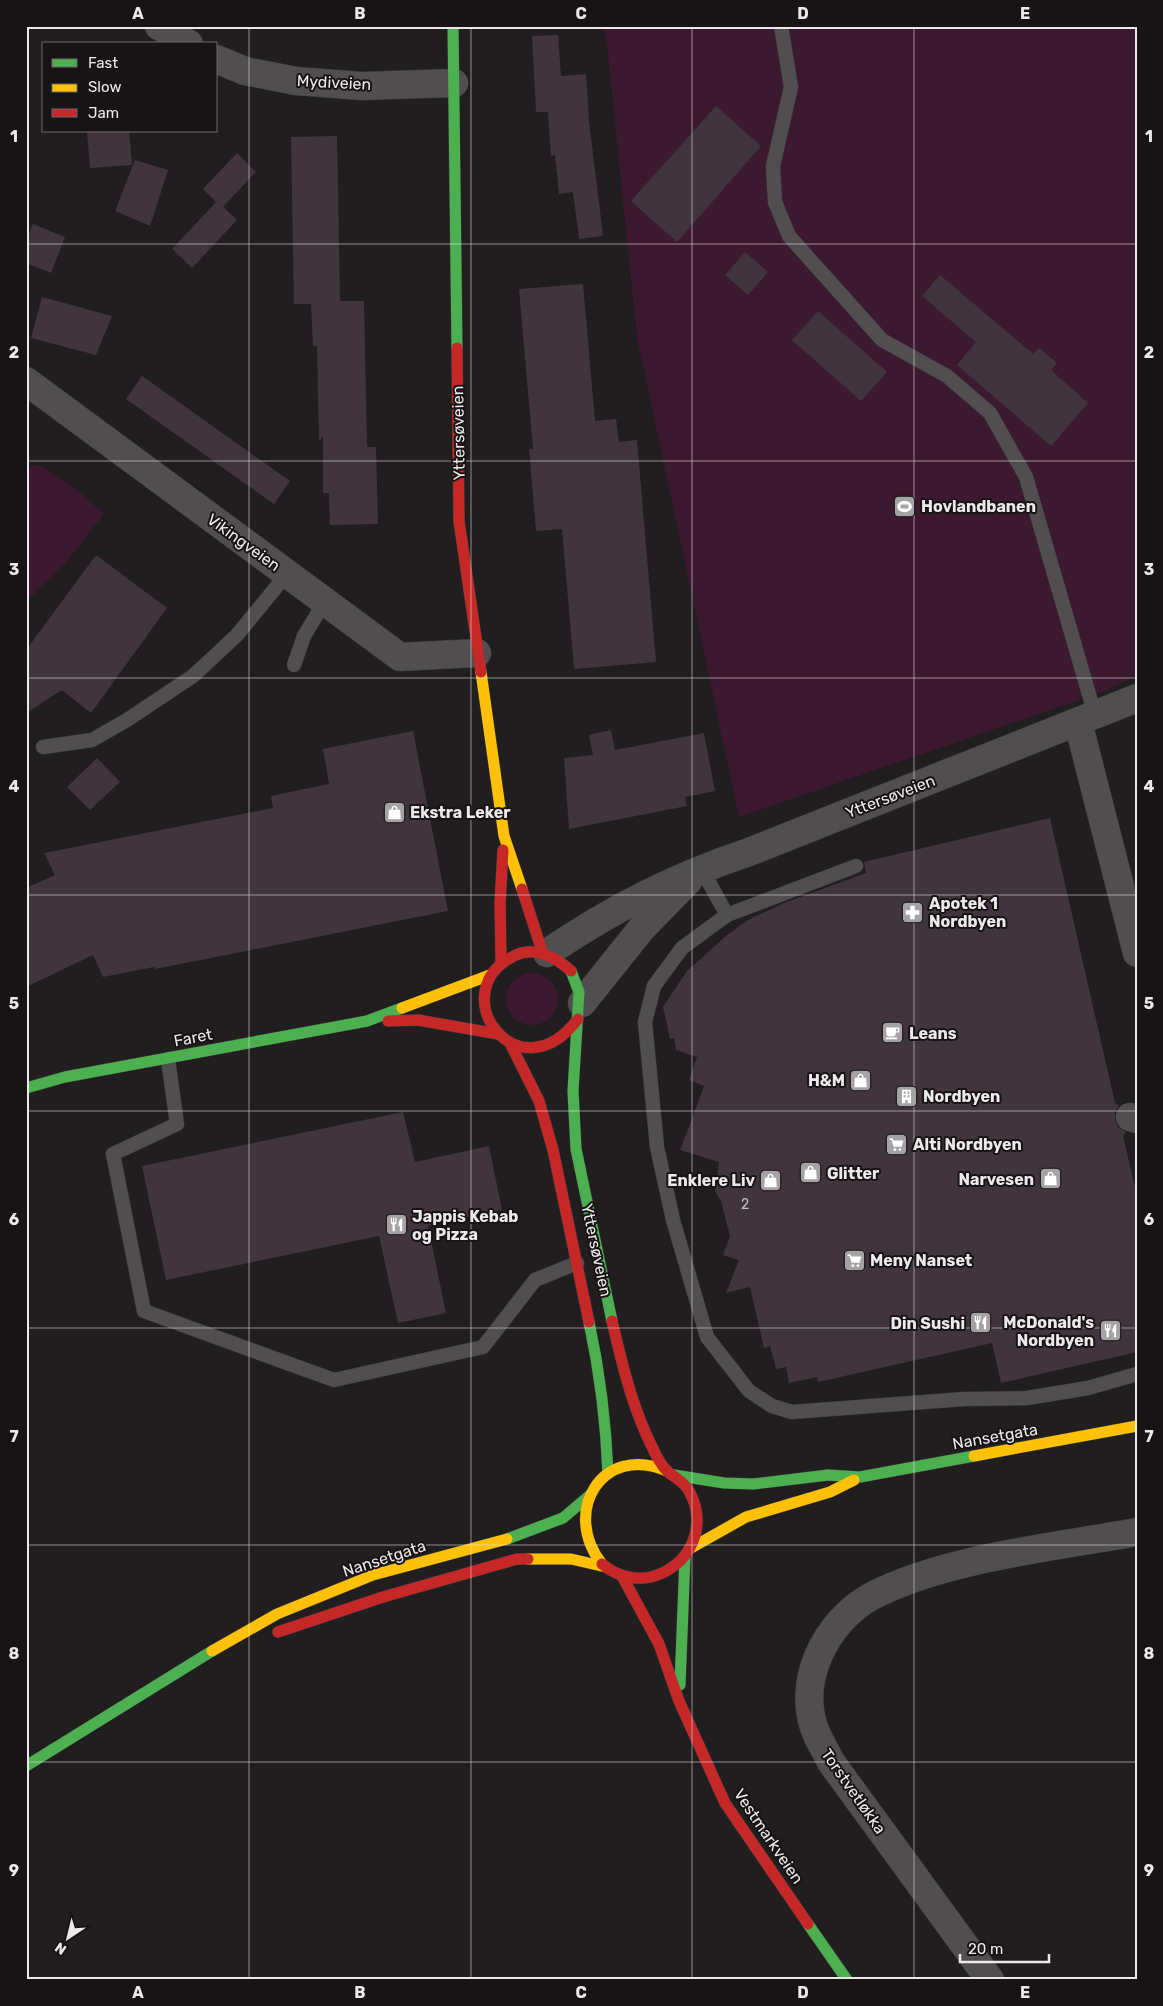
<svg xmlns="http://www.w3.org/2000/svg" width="1163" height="2006" font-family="Rubik,sans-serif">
<rect width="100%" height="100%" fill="#201e1f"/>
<g fill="#3d192f">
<polygon points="605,26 1137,26 1137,675 1105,691 739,817 637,337"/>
<polygon points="41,465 84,496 104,514 65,564 26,601 26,466"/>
<circle cx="532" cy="999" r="26"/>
</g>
<g fill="#40353c">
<polygon points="558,35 561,76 586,74 589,121 603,236 579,239 573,192 559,194 555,155 551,156 548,112 536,112 532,36"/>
<polygon points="716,106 761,146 677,242 631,201"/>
<polygon points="87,131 129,131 132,165 90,168"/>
<polygon points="337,136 340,301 364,301 367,447 376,447 378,524 330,525 329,493 323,493 323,436 319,441 317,346 313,346 311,304 294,304 291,137"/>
<polygon points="237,153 256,172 223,207 237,220 192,268 172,249 216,202 203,189"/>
<polygon points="135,160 168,170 150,226 115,211"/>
<polygon points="33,224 65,237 51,273 26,263 26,241"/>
<polygon points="745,252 768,272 748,295 725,275"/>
<polygon points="940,275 1033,354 1039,348 1057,363 1051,370 1088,403 1051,446 957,365 976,342 922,296"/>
<polygon points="583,284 595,421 616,419 619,442 637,440 656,662 574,669 562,529 536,531 529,449 533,449 519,289"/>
<polygon points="42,297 112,316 96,355 31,338"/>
<polygon points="818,311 887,372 861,401 792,340"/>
<polygon points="142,376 290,481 274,504 126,399"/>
<polygon points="96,555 167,608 91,713 62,690 26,713 26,650"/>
<polygon points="611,730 615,750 704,733 715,791 685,797 687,806 569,829 564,758 593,755 589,735"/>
<polygon points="413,731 448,911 155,969 154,967 103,977 93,955 26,987 26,888 55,875 44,853 273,808 271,796 329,784 323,749"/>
<polygon points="97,758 120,782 90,810 67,787"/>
<polygon points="1050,818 1115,1103 1119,1106 1115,1112 1115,1120 1118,1127 1126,1132 1123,1136 1137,1195 1137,1352 1001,1383 992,1343 818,1382 817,1377 789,1383 786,1367 776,1369 770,1346 764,1348 750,1287 726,1293 739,1260 723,1255 730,1236 721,1201 715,1191 719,1162 680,1150 704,1086 689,1080 697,1057 676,1050 674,1038 670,1039 663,1007 687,971 726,936 748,920 784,903 866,873 864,862"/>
<polygon points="403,1112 415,1162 489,1146 502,1210 428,1226 446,1313 398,1323 379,1236 166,1280 142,1166"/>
</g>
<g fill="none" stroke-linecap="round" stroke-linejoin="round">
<defs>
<g id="lane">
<polyline points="781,26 791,87 773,166 775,202 789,236 882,340 947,376 990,413 1026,477 1095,715"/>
<polyline points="294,665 304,636 325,601"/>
<polyline points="43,747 92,740 127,720 193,676 237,635 287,574"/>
<polyline points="701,868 727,915 682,948 654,986 645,1022 657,1147 673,1220 707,1337 749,1391 772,1406 792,1412 964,1399 1027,1398 1088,1388 1137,1374"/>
<polyline points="727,915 856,866"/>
<polyline points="168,1059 177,1124 113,1154 144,1311 334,1380 483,1347 535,1280 577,1263"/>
</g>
<g id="street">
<polyline points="159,26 189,44"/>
<polyline points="216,59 245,71 296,81 362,86 454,83"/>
<polyline points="26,381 400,657 477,653"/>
<polyline points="1078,722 1137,953"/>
<path d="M547,953C612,909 674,877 749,852L1137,698"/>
<polyline points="582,1003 642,928 688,881"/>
<polyline points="1130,1117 1137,1119"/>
<path d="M990,1980L831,1762C827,1753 821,1744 817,1735C794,1683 826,1621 872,1596C945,1558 1055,1547 1137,1532"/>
</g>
<g id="fast">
<polyline points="453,26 457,348"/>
<polyline points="571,971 579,992 573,1091 576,1149 612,1321"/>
<polyline points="26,1088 65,1077 367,1021 402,1008"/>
<path d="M589,1322C600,1373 606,1422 608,1474"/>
<polyline points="674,1475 724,1483 753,1484 828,1475 860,1477 974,1456"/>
<polyline points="507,1539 563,1518 589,1496"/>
<polyline points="680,1685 685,1557"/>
<polyline points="26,1766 212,1651"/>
<polyline points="808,1924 847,1980"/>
</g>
<g id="slow">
<polyline points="481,672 504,836 522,889"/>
<polyline points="402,1008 490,975"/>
<polyline points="974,1456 1137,1426"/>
<polyline points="691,1548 746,1517 830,1492 854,1480"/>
<polyline points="528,1559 571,1559 606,1567"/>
<path d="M602,1564C561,1512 602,1443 667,1471"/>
<polyline points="212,1651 277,1614 373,1575 507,1539"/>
</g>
<g id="jam">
<polyline points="457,348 459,521 481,672"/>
<polyline points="522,889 542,951"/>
<polyline points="501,962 500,903 503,850"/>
<path d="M571,971C557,958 536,946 516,955C440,990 517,1099 578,1019"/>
<polyline points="388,1021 418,1020 498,1034"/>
<polyline points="510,1043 539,1101 553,1150 589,1322"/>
<path d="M602,1564C615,1575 634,1581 651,1577C690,1567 709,1526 689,1491C683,1480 674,1478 666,1470C657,1461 652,1446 646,1434C630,1398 621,1359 612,1321"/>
<polyline points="622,1576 659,1644 679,1701 725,1803 808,1924"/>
<polyline points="278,1632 383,1597 517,1559 528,1559"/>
</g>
</defs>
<use href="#lane" stroke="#3b393a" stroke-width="15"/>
<use href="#street" stroke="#3b393a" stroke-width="29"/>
<use href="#fast" stroke="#3b393a" stroke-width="12"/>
<use href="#slow" stroke="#3b393a" stroke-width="12"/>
<use href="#jam" stroke="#3b393a" stroke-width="12"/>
<use href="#lane" stroke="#504e4f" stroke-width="14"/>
<use href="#street" stroke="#504e4f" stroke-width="28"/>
<use href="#fast" stroke="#4caf50" stroke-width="11"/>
<use href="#slow" stroke="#ffc107" stroke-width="11"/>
<use href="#jam" stroke="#c62828" stroke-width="11"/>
</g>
<path fill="none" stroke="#ece9eb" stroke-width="1" stroke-opacity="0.55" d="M249,26V1980M471,26V1980M692,26V1980M914,26V1980M26,244H1137M26,461H1137M26,678H1137M26,895H1137M26,1111H1137M26,1328H1137M26,1545H1137M26,1762H1137"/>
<defs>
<symbol id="stadium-square" viewBox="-11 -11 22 22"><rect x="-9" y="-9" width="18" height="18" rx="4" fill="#a5a2a4" stroke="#181416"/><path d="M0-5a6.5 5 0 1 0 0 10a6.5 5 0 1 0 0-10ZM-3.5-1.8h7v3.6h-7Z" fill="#fff"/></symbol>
<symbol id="shop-square" viewBox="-11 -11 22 22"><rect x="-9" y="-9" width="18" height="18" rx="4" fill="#a5a2a4" stroke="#181416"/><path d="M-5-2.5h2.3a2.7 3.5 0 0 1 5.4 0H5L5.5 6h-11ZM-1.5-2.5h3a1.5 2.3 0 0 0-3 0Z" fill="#fff"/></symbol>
<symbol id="pharmacy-square" viewBox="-11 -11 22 22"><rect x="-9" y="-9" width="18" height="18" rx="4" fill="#a5a2a4" stroke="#181416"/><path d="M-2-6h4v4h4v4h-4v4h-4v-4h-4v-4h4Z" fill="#fff"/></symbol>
<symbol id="cafe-square" viewBox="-11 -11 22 22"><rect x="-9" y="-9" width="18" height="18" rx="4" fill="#a5a2a4" stroke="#181416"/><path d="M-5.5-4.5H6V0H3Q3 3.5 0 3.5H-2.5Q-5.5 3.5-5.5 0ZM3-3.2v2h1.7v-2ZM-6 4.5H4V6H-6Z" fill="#fff"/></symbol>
<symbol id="building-square" viewBox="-11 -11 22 22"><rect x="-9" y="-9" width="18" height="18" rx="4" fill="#a5a2a4" stroke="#181416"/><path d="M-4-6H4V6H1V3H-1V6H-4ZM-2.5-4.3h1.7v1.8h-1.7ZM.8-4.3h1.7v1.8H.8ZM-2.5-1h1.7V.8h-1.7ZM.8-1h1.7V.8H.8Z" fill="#fff"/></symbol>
<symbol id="supermarket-square" viewBox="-11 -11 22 22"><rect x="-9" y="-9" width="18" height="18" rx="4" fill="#a5a2a4" stroke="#181416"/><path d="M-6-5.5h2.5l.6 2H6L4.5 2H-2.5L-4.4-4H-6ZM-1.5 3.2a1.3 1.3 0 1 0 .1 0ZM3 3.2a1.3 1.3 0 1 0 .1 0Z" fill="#fff"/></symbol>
<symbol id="restaurant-square" viewBox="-11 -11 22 22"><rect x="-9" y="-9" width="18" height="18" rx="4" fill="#a5a2a4" stroke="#181416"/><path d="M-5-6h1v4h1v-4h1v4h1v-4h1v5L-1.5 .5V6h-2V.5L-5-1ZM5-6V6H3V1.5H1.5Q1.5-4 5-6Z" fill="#fff"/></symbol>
</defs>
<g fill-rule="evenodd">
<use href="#stadium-square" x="892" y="494" width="25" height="25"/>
<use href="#shop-square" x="382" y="800" width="25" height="25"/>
<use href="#pharmacy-square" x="900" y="900" width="25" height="25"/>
<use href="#cafe-square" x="880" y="1020" width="25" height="25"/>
<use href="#shop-square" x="848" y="1068" width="25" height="25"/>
<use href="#building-square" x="894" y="1084" width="25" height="25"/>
<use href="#supermarket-square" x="884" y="1132" width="25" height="25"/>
<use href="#shop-square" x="798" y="1160" width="25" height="25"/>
<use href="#shop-square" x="1038" y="1166" width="25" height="25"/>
<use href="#shop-square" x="758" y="1168" width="25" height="25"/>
<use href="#restaurant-square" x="384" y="1212" width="25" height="25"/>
<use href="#supermarket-square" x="842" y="1248" width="25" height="25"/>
<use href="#restaurant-square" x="968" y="1310" width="25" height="25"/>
<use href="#restaurant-square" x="1098" y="1318" width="25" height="25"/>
</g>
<g text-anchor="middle" stroke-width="4" stroke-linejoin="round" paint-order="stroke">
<g font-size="14" fill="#c1bcbf">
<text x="745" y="1209">2</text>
</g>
<g font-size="16" fill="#ece9eb" stroke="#181416">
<text transform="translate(334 82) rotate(3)" y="6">Mydiveien</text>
<text transform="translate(458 433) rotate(-91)" y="6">Yttersøveien</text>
<text transform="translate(244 542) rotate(36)" y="6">Vikingveien</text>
<text transform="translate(890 796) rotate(-21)" y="6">Yttersøveien</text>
<text transform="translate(193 1037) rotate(-11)" y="6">Faret</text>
<text transform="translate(597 1250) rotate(78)" y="6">Yttersøveien</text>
<text transform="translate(995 1436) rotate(-10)" y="6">Nansetgata</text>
<text transform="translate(384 1558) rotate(-18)" y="6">Nansetgata</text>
<text transform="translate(854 1791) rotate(55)" y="6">Torstvetløkka</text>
<text transform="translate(769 1836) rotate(56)" y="6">Vestmarkveien</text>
</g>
<g font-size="16" font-weight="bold" fill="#ece9eb" stroke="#181416" text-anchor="start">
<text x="921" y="512">Hovlandbanen</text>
<text x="410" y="818">Ekstra Leker</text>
<text x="929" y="909">Apotek 1<tspan x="929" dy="18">Nordbyen</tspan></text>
<text x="909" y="1039">Leans</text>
<text x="845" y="1086" text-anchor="end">H&amp;M</text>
<text x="923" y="1102">Nordbyen</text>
<text x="913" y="1150">Alti Nordbyen</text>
<text x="827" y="1179">Glitter</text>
<text x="1034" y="1185" text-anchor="end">Narvesen</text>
<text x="755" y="1186" text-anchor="end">Enklere Liv</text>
<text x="412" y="1222">Jappis Kebab<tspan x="412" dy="18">og Pizza</tspan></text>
<text x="870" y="1266">Meny Nanset</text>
<text x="1094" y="1328" text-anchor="end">McDonald's<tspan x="1094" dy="18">Nordbyen</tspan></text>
<text x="965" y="1329" text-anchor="end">Din Sushi</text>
</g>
</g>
<rect width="1163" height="2006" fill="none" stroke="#181416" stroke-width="55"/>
<rect x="42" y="42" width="175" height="90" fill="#181416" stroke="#6d696b"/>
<rect x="52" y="59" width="25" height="8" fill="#4caf50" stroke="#6d696b"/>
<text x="88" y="68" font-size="15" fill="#ece9eb">Fast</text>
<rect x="52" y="84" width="25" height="8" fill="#ffc107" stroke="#6d696b"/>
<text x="88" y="92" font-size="15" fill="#ece9eb">Slow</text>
<rect x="52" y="109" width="25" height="8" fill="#c62828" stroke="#6d696b"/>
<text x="88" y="118" font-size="15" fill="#ece9eb">Jam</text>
<g transform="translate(68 1938) rotate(215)" stroke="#181416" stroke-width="4" paint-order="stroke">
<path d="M0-4L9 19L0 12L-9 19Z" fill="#ece9eb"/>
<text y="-8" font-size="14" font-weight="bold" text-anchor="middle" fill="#ece9eb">N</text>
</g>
<path d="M960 1954v8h89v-8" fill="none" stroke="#ece9eb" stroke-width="2.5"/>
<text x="968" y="1954" font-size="15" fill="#ece9eb" stroke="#181416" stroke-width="4" paint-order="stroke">20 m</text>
<rect x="28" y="28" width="1108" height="1950" fill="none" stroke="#ece9eb" stroke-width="2"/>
<g font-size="16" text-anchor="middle" font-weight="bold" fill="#ece9eb">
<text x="138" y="19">A</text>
<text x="360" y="19">B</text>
<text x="581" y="19">C</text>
<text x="803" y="19">D</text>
<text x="1025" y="19">E</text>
<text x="14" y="142">1</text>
<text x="1149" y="142">1</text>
<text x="14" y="358">2</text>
<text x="1149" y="358">2</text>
<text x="14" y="575">3</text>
<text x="1149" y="575">3</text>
<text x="14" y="792">4</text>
<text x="1149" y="792">4</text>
<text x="14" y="1009">5</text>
<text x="1149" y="1009">5</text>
<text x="14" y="1225">6</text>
<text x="1149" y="1225">6</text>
<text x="14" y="1442">7</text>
<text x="1149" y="1442">7</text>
<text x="14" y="1659">8</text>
<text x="1149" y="1659">8</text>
<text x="14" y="1876">9</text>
<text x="1149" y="1876">9</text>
<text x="138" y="1998">A</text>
<text x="360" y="1998">B</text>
<text x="581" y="1998">C</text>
<text x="803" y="1998">D</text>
<text x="1025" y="1998">E</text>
</g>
</svg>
